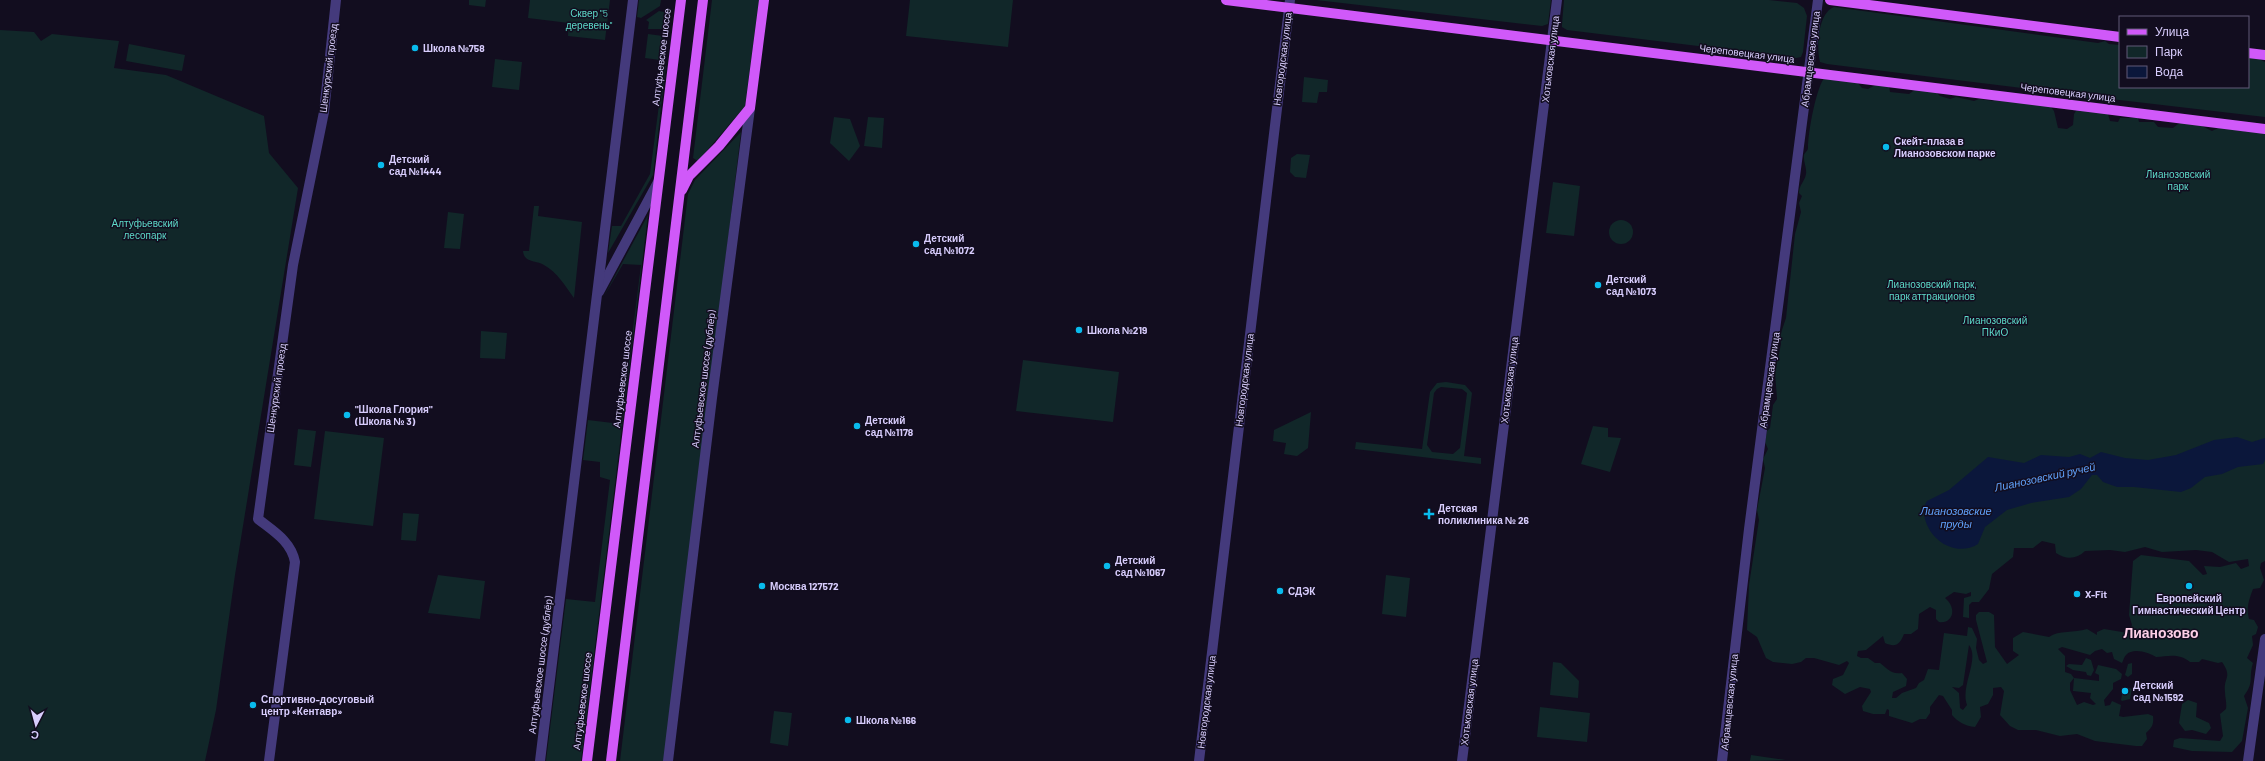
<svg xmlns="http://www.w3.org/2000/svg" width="2265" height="761" font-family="Barlow,sans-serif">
<rect width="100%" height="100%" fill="#120d1f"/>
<g fill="#112729" fill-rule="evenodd">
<polygon points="469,0 486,0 485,7 469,5"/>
<polygon points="530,0 610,0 605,40 568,36 569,23 528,18"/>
<polygon points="639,0 661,0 660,6 641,18 637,17"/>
<polygon points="712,0 759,0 745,106 698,161 693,158"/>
<polygon points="910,0 1013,0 1008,47 906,36"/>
<polygon points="1316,0 1551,0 1548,24 1542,26"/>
<polygon points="1564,0 1769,0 1797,3 1804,8 1807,16 1803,52 1801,57 1796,58 1567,30 1562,27 1562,24"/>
<path d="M1834,7L2098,43L2105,41L2109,44L2120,45V87H2248V56L2251,55L2265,62V117L2111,99C2098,100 2082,101 2071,94L1827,64L1820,62C1816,47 1818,13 1834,7Z"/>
<polygon points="659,11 664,12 663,29 648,29 649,22 646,20"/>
<polygon points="0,30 34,32 41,41 52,34 119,41 114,68 166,75 264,116 269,153 298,188 235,575 216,710 205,761 0,761"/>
<polygon points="648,34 663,36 660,60 645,58"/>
<polygon points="129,44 185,55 182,71 126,61"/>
<polygon points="495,59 522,62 519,90 492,87"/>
<polygon points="664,66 666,66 653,175 608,253 612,226 621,226 650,174"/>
<polygon points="1304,77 1328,80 1327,92 1319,92 1317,103 1302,102"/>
<path d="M1825,77L1857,82L1862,88L1868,89L1879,83L1889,86L1890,92L1909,94L1916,89L1935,91L1940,96L1950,99L1956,97L1974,101L1979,99L1993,101L1996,98L2048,103L2054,111L2058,128L2067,129L2073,125L2074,114L2079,106L2108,114L2110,121L2118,122L2120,118H2138L2139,122H2154L2158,127L2173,128C2187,115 2198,124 2212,131L2224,125L2240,124L2245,132L2249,130L2265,134V561L2261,563L2260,568L2264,580L2260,588L2253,589C2249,600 2246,607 2249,619L2254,620L2258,627L2256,634L2252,636L2253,645L2247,658L2253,663C2248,679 2255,681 2244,696L2248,708L2242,741L2232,752L2192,751L2173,747L2174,740L2180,738L2220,741L2223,736L2220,714L2226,709C2227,702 2225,698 2225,692C2223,677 2233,678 2222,662L2218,663L2202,659L2199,662H2190C2179,653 2169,656 2156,657C2150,653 2133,647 2126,655C2124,657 2123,661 2122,663L2114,659L2112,652L2107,653L2102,649L2095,651L2090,655L2062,647L2058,649L2065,656V672L2071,674L2074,678L2099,681V675L2095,673L2098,665L2116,669L2122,674L2121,679L2113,683V689L2104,700L2105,706L2110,705L2112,701L2121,705L2119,716L2123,717L2148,714L2153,716C2154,724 2152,728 2146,733L2147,739L2142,746H2136L2095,741L2077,734L2060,736L2036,730H2018L2010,726L2000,715L2004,691L2001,687L1993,688V695L1988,704L1980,707L1981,717L1975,727C1965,726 1958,722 1952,715V710L1943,696L1939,695L1930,707V713L1926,719H1920L1912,723L1889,716V710L1887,709L1885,714H1873L1863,711L1862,706L1871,692L1870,689L1860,687L1845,694L1832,685L1833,679L1843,675L1849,663L1847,661L1839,665L1814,658H1806L1801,662L1792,664L1773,662L1766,658L1757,637L1747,630L1749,585L1759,520L1757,510L1765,468L1763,459L1768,449L1765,442L1767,431L1770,428L1773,405L1777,399L1775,372L1781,344L1780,336L1786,318L1795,234L1801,212L1799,203L1802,196L1799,193C1799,185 1805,181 1806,174C1807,168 1803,161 1804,155C1805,152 1808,151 1808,148C1808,133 1816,87 1825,77ZM2042,541L2055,544L2056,553C2066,560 2077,559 2085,551L2110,550L2125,552L2145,547L2162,552L2196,550L2212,552L2229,562L2248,559L2249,566L2241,569L2236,563L2220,567L2204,566L2207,574L2203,575L2189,561L2141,555L2133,561L2129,615L2132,625L2128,633L2104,629L2097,632V635L2087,629C2074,633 2059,630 2049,637L2023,632L2013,638V651L2019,655L2007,664L1995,647L1994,615L1989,612H1979L1976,615V620L1987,662L1983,664L1979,660L1976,648L1977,639L1972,628L1968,627L1967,636L1944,633L1939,670L1928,669L1924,680L1919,683L1916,688L1902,693L1896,698H1892L1893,692L1906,686L1907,679L1902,673C1891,675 1887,668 1880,663H1875L1868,658H1861L1857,656L1858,651L1866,650L1883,636L1885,643C1896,648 1900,644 1904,634H1911L1918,629L1919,614L1930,607L1936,610V619L1939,622C1952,624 1958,609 1945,598L1954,592L1966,594L1971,592V596L1964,598L1963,617L1969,618V605L1972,602H1979L1989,589L1992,574L2013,557L2014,548H2033ZM1969,645C1980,659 1960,686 1967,705L1963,710L1960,708L1959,693L1952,687L1959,688L1963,685ZM2074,678L2073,691L2091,693L2090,698L2096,704L2093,705L2084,702L2077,705L2070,690V683Z"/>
<polygon points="834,117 850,119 860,146 849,161 830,143"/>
<polygon points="868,117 884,118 882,148 864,146"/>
<polygon points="741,132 665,761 620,761 688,194 695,180"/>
<polygon points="1297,154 1310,155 1306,178 1295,177 1290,172 1291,158"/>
<polygon points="1553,182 1580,186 1574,236 1546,233"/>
<path d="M534,206H539L538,216L582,222L574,298C566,287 557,272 544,265C536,260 524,263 523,251H529Z"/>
<polygon points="448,212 464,214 460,249 444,248"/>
<polygon points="648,215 581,761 546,761 566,599 595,602 610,480 600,477 600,462 583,460 588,420 621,424 641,265 623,264 603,298"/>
<circle cx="1621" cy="232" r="12"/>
<polygon points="481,331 507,333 505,359 480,358"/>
<polygon points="1023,360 1119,372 1113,422 1016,411"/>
<path d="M1446,382L1465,385L1472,393L1464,456L1481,458V464L1355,449L1356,442L1422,449L1430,392L1437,383ZM1441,387L1462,389L1467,393L1460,448L1453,454L1432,452L1427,445L1434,393L1437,389Z"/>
<polygon points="1311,412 1308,448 1297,456 1284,454 1286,443 1273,441 1274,430"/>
<polygon points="1593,426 1608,428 1608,437 1621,438 1610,472 1581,464"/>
<polygon points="298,429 316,431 311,467 294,465"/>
<polygon points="325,431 384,438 373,526 314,519"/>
<polygon points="403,513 419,514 416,541 401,540"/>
<polygon points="438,575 485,581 480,619 428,613"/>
<polygon points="1386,575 1410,578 1406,617 1382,614"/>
<polygon points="2086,658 2091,660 2094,670 2091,676 2087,675 2086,672 2073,670 2066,666 2069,664 2082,665"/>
<polygon points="1553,662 1561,663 1579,681 1578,698 1550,695"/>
<polygon points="2132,663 2132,674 2128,677 2125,675 2128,664"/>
<polygon points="2129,688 2132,689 2130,699 2122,701 2121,700 2123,689"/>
<polygon points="2188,700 2197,703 2196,717 2209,723 2211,728 2206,734 2192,730 2185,731 2179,723 2182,704"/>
<polygon points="1540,707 1590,713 1587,742 1537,737"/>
<polygon points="774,711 792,713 788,746 770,743"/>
<polygon points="1751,755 1786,760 1750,761"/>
</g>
<path fill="#0b173b" d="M2237,437L2252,442L2265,438V460L2263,464L2238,467L2222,474L2205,477L2191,488L2181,492L2134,487H2117L2103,482L2097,475H2092L2081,489L2069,497L2031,503L2007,510L1985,527L1978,544C1957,557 1931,542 1925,519C1924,512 1923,507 1927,501L1949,490L1988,457L2024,463L2041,455L2069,457L2080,454L2090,458L2101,452L2125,458L2148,460L2176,455L2214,440Z"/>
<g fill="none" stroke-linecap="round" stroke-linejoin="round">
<g stroke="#443a7c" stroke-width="10">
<polyline points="599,292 658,182"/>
<path d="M269,761L295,562C291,541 273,531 258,519L293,265L324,112L336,0"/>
<polyline points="540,761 633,0"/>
<polyline points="668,761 712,398 750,108"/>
<polyline points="1199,761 1290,0"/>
<polyline points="1462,761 1557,0"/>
<polyline points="1722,761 1749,529 1818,0"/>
<polyline points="2248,761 2265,639"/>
</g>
<g stroke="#d059f9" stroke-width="10">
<polyline points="1226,0 2265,129"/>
<polyline points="1830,0 2120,37"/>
<polyline points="2248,53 2265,55"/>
<polyline points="682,190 689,176 719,146 750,108 764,0"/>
<polyline points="587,761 681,0"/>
<polyline points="611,761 703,0"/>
</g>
</g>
<g fill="#09bbed" stroke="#120d1f" stroke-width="1.5">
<circle cx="415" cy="48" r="4"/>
<circle cx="1886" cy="147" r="4"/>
<circle cx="381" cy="165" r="4"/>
<circle cx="916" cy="244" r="4"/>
<circle cx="1598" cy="285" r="4"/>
<circle cx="1079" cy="330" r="4"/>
<circle cx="347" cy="415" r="4"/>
<circle cx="857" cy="426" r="4"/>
<path d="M1427 508h4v4h4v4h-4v4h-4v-4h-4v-4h4z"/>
<circle cx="1107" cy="566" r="4"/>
<circle cx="762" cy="586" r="4"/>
<circle cx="2189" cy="586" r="4"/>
<circle cx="1280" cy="591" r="4"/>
<circle cx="2077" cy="594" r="4"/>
<circle cx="2125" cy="691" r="4"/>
<circle cx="253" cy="705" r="4"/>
<circle cx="848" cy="720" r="4"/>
</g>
<g text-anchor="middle" stroke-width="3" stroke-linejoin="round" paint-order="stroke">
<g font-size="10" fill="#5ddac9" stroke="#120d1f">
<text x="589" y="17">Сквер "5<tspan x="589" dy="12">деревень"</tspan></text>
<text x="2178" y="178">Лианозовский<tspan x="2178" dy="12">парк</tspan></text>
<text x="145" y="227">Алтуфьевский<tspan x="145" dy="12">лесопарк</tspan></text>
<text x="1932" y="288">Лианозовский парк,<tspan x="1932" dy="12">парк аттракционов</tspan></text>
<text x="1995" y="324">Лианозовский<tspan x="1995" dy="12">ПКиО</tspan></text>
</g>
<g font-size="10" font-weight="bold" fill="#d8cdfd" stroke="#120d1f" text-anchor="start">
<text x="423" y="52">Школа №758</text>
<text x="1894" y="145">Скейт-плаза в<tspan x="1894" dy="12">Лианозовском парке</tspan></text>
<text x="389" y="163">Детский<tspan x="389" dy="12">сад №1444</tspan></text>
<text x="924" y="242">Детский<tspan x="924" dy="12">сад №1072</tspan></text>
<text x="1606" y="283">Детский<tspan x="1606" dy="12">сад №1073</tspan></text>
<text x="1087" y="334">Школа №219</text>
<text x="355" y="413">"Школа Глория"<tspan x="355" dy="12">(Школа № 3)</tspan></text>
<text x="865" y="424">Детский<tspan x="865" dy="12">сад №1178</tspan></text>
<text x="1438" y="512">Детская<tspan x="1438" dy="12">поликлиника № 26</tspan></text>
<text x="1115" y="564">Детский<tspan x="1115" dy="12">сад №1067</tspan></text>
<text x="770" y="590">Москва 127572</text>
<text x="1288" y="595">СДЭК</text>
<text x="2085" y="598">X-Fit</text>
<text x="2189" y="602" text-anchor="middle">Европейский<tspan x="2189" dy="12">Гимнастический Центр</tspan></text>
<text x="2133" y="689">Детский<tspan x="2133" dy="12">сад №1592</tspan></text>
<text x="261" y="703">Спортивно-досуговый<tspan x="261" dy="12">центр «Кентавр»</tspan></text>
<text x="856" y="724">Школа №166</text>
</g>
<g font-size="10" fill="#d8cdfd" stroke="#120d1f">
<text transform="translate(1747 53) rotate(7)" y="4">Череповецкая улица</text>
<text transform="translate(661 57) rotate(-83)" y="4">Алтуфьевское шоссе</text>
<text transform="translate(1282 59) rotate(-83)" y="4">Новгородская улица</text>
<text transform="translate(1550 59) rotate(-83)" y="4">Хотьковская улица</text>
<text transform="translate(1810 59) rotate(-83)" y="4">Абрамцевская улица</text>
<text transform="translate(328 68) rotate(-83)" y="4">Шенкурский проезд</text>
<text transform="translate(2068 92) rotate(7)" y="4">Череповецкая улица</text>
<text transform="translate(622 379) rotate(-83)" y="4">Алтуфьевское шоссе</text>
<text transform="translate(703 379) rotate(-83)" y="4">Алтуфьевское шоссе (дублёр)</text>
<text transform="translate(1244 380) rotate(-83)" y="4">Новгородская улица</text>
<text transform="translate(1509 380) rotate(-83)" y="4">Хотьковская улица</text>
<text transform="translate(1769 380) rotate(-82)" y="4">Абрамцевская улица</text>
<text transform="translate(276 388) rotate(-82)" y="4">Шенкурский проезд</text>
<text transform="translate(540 665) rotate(-83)" y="4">Алтуфьевское шоссе (дублёр)</text>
<text transform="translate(582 701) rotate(-83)" y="4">Алтуфьевское шоссе</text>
<text transform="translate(1206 702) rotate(-83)" y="4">Новгородская улица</text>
<text transform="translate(1469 702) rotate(-83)" y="4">Хотьковская улица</text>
<text transform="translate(1729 702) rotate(-84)" y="4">Абрамцевская улица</text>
</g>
<g font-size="11" font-style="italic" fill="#5fa0f9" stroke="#120d1f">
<text transform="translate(2045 477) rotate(-12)" y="4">Лианозовский ручей</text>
<text x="1956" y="515">Лианозовские<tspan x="1956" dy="13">пруды</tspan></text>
</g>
<g font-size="14" font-weight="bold" fill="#fdcfe7" stroke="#120d1f">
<text x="2161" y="638">Лианозово</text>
</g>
</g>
<rect x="2119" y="16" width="130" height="72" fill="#120d1f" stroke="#615a78"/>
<rect x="2127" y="29" width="20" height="6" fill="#d059f9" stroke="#615a78"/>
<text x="2155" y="36" font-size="12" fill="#d8cdfd">Улица</text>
<rect x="2127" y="46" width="20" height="12" fill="#112729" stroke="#615a78"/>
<text x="2155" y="56" font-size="12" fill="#d8cdfd">Парк</text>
<rect x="2127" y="66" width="20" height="12" fill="#0b173b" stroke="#615a78"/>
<text x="2155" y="76" font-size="12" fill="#d8cdfd">Вода</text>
<g transform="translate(36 725) rotate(186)" stroke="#120d1f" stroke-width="3" paint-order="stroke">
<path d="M0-3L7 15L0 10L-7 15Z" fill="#d8cdfd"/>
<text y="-6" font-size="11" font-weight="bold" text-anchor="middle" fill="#d8cdfd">С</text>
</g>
</svg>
